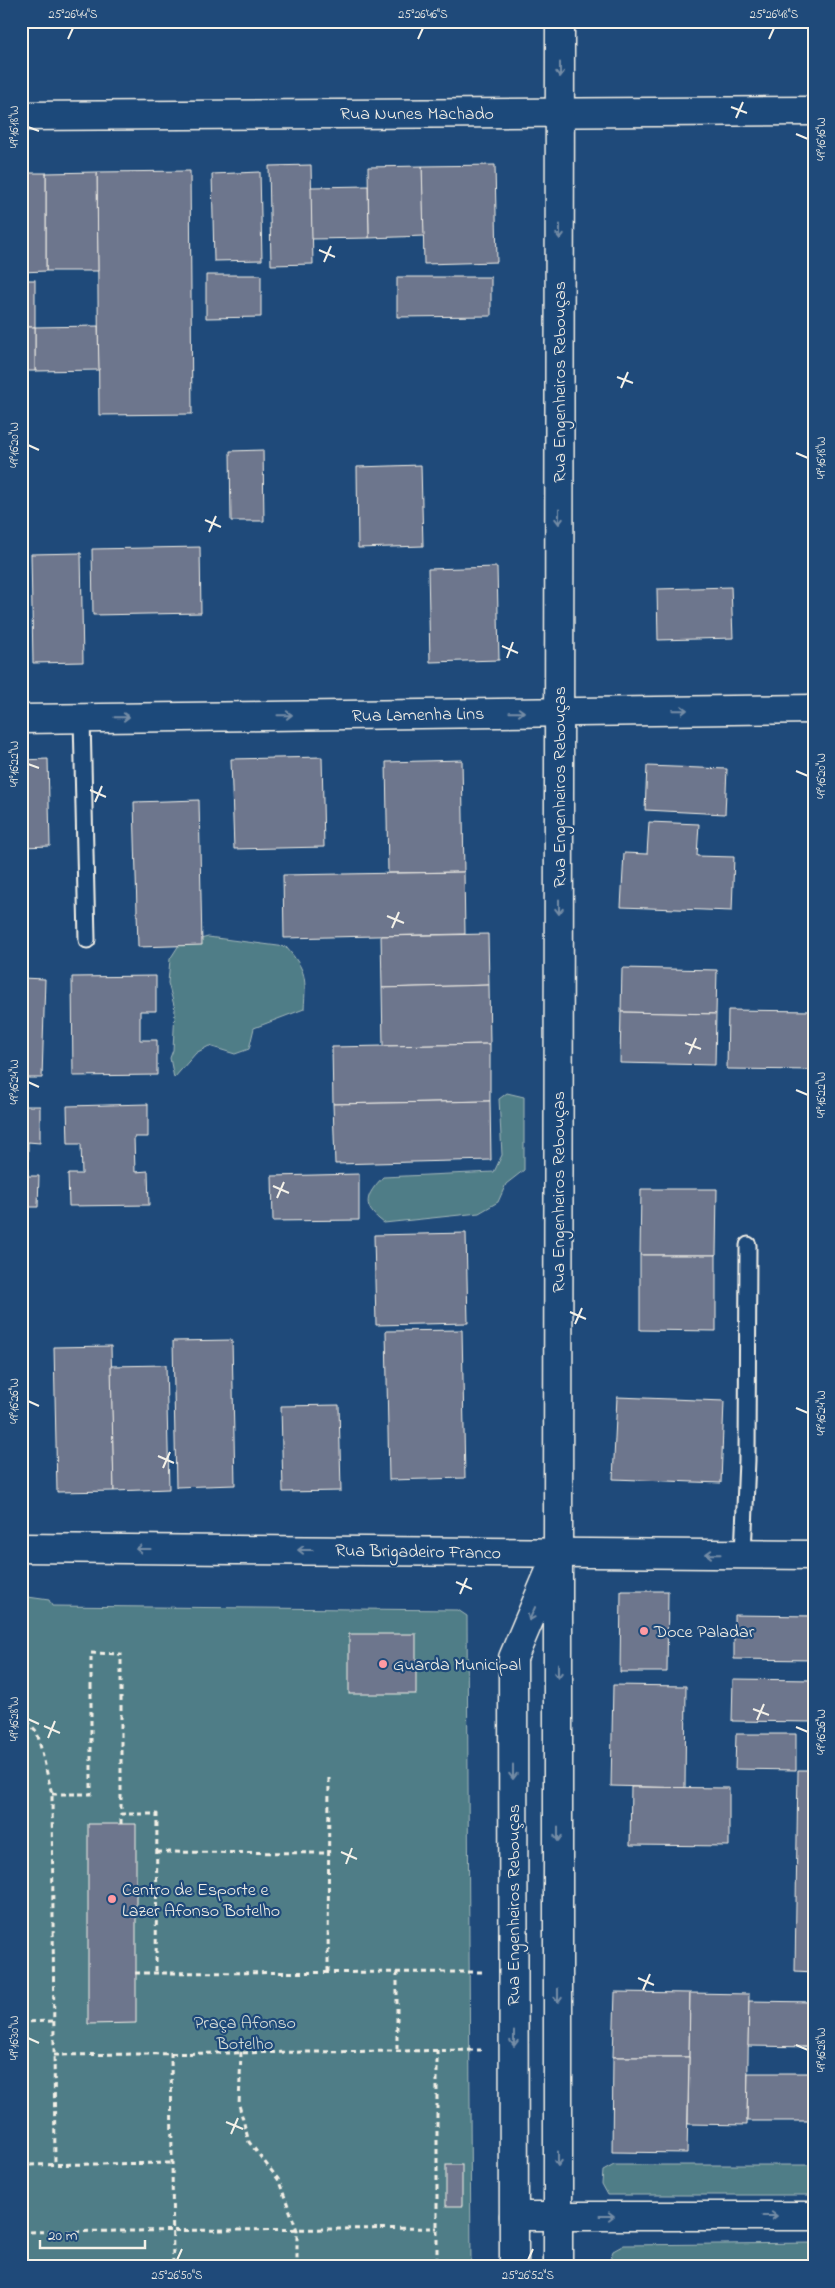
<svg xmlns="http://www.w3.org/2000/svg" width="835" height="2288" font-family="'Indie Flower',sans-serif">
<rect width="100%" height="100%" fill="#1f4a7a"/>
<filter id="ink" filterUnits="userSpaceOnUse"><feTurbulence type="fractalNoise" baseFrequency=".02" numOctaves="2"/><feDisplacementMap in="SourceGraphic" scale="10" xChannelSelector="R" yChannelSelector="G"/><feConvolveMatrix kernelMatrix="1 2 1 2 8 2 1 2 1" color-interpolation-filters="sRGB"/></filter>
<g filter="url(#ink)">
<g fill="#507d87" stroke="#a2b7b8">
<path d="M208,937L286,947C307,971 306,978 304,1009L254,1028L249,1049L235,1054L209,1046L196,1053L174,1078L170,1058L173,1050L175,1009L168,983L170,959L179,945Z"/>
<path d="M507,1093L524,1097V1170L506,1184L498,1202L479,1213L384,1223C361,1206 365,1196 383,1177L494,1172L502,1155L499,1099Z"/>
<polygon points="21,1596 49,1600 52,1606 458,1610 467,1616 471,2267 21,2267"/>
<polygon points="614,2165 814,2165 814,2195 608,2195 602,2184 603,2171"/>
<polygon points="814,2243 814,2267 613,2267 609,2262 613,2251 624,2245"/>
</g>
<g fill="#6d768d" stroke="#f4f1e8">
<polygon points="311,165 313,264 271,265 269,166"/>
<polygon points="495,165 497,262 424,264 422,166"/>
<polygon points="422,166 424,236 369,238 368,167"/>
<polygon points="190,171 192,414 99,415 97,172"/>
<polygon points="97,172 98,271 46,271 46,173"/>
<polygon points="260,172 262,260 214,261 212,174"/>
<polygon points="21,173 46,173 46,271 21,272"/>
<polygon points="368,186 369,238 312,239 311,187"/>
<polygon points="206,275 261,275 261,317 206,318"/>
<polygon points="397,277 491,277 491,316 397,317"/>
<rect x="21" y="280" width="14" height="47"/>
<polygon points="98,326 99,370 35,371 35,327"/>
<rect x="21" y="327" width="14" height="44"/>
<polygon points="263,450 264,521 231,521 230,451"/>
<polygon points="421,465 423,546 358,548 357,467"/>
<polygon points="200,547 201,613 93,615 92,549"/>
<polygon points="81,553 83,662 33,663 31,554"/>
<polygon points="497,567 499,660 430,662 428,569"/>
<polygon points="731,587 733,638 658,640 657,589"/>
<polygon points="322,757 324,847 234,849 231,759"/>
<polygon points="48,759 50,846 21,847 21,760"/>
<polygon points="462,760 464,872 388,873 386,762"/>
<polygon points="647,766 727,769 725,814 645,810"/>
<polygon points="199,800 202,945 138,947 134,802"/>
<polygon points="649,822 699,824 697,856 734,857 732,911 621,907 624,853 647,854"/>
<polygon points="464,872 465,934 284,938 283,875"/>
<polygon points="488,934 489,985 382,988 381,936"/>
<polygon points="622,968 717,970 716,1014 621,1012"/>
<polygon points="156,976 156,1011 140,1011 140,1040 157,1040 157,1075 73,1076 72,977"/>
<polygon points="21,978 45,979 42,1078 21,1078"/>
<polygon points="489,985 490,1044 383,1046 382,988"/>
<polygon points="728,1010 814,1011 814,1070 727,1069"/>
<polygon points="621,1012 716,1014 715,1065 620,1063"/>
<polygon points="490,1044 490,1101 333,1104 332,1047"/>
<polygon points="490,1101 491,1160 335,1164 333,1104"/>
<polygon points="148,1104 148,1137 134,1137 135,1172 148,1171 149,1205 69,1206 68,1174 82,1174 81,1144 68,1144 67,1106"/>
<polygon points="21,1106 40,1106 40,1143 28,1142 28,1176 39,1176 38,1207 21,1207"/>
<polygon points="359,1174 359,1220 273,1221 272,1176"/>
<polygon points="641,1189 717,1189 716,1255 640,1255"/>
<polygon points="466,1233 468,1323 376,1325 374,1235"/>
<polygon points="640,1255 716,1255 716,1331 640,1330"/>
<polygon points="462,1330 465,1478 389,1480 386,1331"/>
<polygon points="232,1340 235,1485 176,1487 173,1341"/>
<polygon points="111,1346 114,1491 57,1492 54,1347"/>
<polygon points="166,1365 169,1489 114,1491 111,1366"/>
<polygon points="617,1397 724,1401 721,1483 613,1479"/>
<polygon points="339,1405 341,1491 283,1492 281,1406"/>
<polygon points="621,1591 668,1591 667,1672 620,1672"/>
<polygon points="734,1615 814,1616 814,1660 734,1659"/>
<rect x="349" y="1634" width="67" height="60"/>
<polygon points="733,1679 814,1680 814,1722 732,1721"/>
<polygon points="613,1685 686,1686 685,1788 611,1786"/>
<polygon points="736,1734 796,1734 796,1770 735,1769"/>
<polygon points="798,1770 814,1770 814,1972 795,1971"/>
<polygon points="631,1787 729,1788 729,1846 630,1845"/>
<polygon points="88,1824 136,1824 136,2023 88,2024"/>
<polygon points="615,1992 690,1993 689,2057 613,2057"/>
<polygon points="690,1993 749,1994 747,2125 688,2124"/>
<polygon points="749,2001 814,2002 814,2047 748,2046"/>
<polygon points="613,2057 689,2057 687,2153 612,2152"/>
<polygon points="748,2073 814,2073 814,2121 747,2121"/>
<rect x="446" y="2165" width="16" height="41"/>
</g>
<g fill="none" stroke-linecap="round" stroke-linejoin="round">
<defs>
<g id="service">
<polyline points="82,718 87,940"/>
<polyline points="743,1554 747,1460 748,1245"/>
</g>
<g id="minor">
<polyline points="21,116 814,111"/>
<polyline points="558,1566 558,2267"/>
<polyline points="514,2216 814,2216"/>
<polyline points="514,2267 513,1658 558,1552"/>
</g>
<g id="secondary">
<polyline points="21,719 814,709"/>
<polyline points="21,1548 814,1555"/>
<polyline points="558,1552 560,21"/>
</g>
</defs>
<use href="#service" stroke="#f4f1e8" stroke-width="19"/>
<use href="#minor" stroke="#f4f1e8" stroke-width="31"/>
<use href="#secondary" stroke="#f4f1e8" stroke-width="31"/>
<g stroke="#f4f1e8" stroke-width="3" stroke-dasharray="5 4" stroke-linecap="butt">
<polyline points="21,1714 37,1732 52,1794 55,2165"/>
<polyline points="52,1794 91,1794 91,1653 121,1654 121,1814"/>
<polyline points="121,1824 121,1814 157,1814 156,1973"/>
<polyline points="157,1852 329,1853"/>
<polyline points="328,1972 329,1776"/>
<polyline points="397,1972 397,2051"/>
<polyline points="135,1973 482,1972"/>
<polyline points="21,2022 54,2021"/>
<polyline points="437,2050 437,2267"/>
<polyline points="171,2052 173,2267"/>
<polyline points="241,2052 239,2105 249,2142 278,2179 297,2230 297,2267"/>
<polyline points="54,2055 481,2050"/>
<polyline points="21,2165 172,2163"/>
<polyline points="21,2232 437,2228"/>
</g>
<use href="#service" stroke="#1f4a7a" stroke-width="15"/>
<use href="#minor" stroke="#1f4a7a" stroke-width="28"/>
<use href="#secondary" stroke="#1f4a7a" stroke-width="28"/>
</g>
<defs><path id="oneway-shaft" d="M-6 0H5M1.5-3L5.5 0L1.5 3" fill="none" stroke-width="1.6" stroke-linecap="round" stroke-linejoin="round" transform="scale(1.25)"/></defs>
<g stroke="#748da6">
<use href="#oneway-shaft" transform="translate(560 70) rotate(90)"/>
<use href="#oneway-shaft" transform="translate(560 232) rotate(90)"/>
<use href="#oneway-shaft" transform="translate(559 517) rotate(90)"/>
<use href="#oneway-shaft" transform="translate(680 710) rotate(-1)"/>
<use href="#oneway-shaft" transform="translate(517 712) rotate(-1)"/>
<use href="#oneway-shaft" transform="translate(285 715) rotate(-1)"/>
<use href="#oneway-shaft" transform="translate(122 717) rotate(-1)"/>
<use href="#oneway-shaft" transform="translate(559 907) rotate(90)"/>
<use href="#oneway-shaft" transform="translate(143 1549) rotate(-180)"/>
<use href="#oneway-shaft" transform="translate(305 1550) rotate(-180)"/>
<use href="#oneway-shaft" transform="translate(713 1554) rotate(-179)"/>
<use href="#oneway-shaft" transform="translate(532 1614) rotate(114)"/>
<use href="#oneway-shaft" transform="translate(558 1671) rotate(90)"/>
<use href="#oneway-shaft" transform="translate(513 1772) rotate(90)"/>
<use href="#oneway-shaft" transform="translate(558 1834) rotate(90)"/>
<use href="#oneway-shaft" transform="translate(558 1996) rotate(90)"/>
<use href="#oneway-shaft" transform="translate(514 2039) rotate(90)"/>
<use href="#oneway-shaft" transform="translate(558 2159) rotate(90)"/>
<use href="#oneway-shaft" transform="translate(607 2216)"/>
<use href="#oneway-shaft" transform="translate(770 2216)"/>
</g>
</g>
<path fill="none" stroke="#f4f1e8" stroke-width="2" d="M68,39L73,28M418,39L423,28M769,39L774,28M731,107L747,113M736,118L743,102M28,127L39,131M796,134L808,139M319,250L335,257M324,262L331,246M617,377L633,383M621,388L628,372M28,445L39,450M796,453L808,458M205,520L221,527M209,532L216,516M502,646L518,653M507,658L513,642M28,764L39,768M796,771L808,776M90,790L106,797M95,802L102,786M387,916L404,923M392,928L399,912M685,1043L701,1049M689,1054L696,1038M28,1082L39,1087M796,1090L808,1095M273,1186L289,1193M277,1198L284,1182M570,1312L586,1319M575,1324L582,1308M28,1401L39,1406M796,1408L808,1413M158,1456L174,1463M163,1468L170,1452M456,1582L472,1589M460,1594L467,1578M753,1709L769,1715M28,1719L39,1724M757,1720L764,1704M44,1726L60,1733M796,1727L808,1732M48,1738L55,1721M341,1852L357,1859M346,1864L352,1848M638,1978L654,1985M643,1990L650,1974M28,2038L39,2043M796,2045L808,2050M226,2122L243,2129M231,2134L238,2118M177,2260L182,2249M528,2260L533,2249"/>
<g fill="#ff9aa2" stroke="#1f4a7a" stroke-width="2">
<circle cx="644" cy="1631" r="5"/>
<circle cx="383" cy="1664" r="5"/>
<circle cx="112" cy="1899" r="5"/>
</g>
<g text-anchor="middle" stroke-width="4.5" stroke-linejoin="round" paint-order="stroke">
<g font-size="18" fill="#f4f1e8" stroke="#1f4a7a">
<text x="417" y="119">Rua Nunes Machado</text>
<text transform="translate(559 382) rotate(-90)" y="6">Rua Engenheiros Rebouças</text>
<text transform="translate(418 714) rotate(-1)" y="6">Rua Lamenha Lins</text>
<text transform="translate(559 787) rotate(-90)" y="6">Rua Engenheiros Rebouças</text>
<text transform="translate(558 1192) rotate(-90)" y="6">Rua Engenheiros Rebouças</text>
<text transform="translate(418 1551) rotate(1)" y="6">Rua Brigadeiro Franco</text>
<text transform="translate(513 1905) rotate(-90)" y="6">Rua Engenheiros Rebouças</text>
</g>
<g font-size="18" fill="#f4f1e8" stroke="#1f4a7a" text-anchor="start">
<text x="654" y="1637">Doce Paladar</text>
<text x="393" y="1670">Guarda Municipal</text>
<text x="122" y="1895">Centro de Esporte e<tspan x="122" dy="21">Lazer Afonso Botelho</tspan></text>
</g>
<g font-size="18" fill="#dbe0d9" stroke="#1f4a7a">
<text x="245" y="2028">Praça Afonso<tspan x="245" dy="21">Botelho</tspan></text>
</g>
</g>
<rect width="835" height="2288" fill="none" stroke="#1f4a7a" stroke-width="55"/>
<path d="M40 2240v8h105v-8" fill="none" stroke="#f4f1e8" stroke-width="2.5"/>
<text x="48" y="2240" font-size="15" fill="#f4f1e8" stroke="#1f4a7a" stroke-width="4" paint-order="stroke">20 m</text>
<rect x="28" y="28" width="780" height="2232" fill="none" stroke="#f4f1e8" stroke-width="2"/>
<g font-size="12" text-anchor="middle" fill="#f4f1e8">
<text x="73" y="18">25°26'44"S</text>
<text x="423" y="18">25°26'46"S</text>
<text x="774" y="18">25°26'48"S</text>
<text transform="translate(14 127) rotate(-90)" y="4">49°16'18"W</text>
<text transform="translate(821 139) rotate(-90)" y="4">49°16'16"W</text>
<text transform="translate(14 445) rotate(-90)" y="4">49°16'20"W</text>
<text transform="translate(821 458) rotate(-90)" y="4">49°16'18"W</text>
<text transform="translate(14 764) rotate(-90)" y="4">49°16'22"W</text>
<text transform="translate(821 776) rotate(-90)" y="4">49°16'20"W</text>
<text transform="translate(14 1082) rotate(-90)" y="4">49°16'24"W</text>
<text transform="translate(821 1095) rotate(-90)" y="4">49°16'22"W</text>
<text transform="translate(14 1401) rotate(-90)" y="4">49°16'26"W</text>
<text transform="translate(821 1413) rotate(-90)" y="4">49°16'24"W</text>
<text transform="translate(14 1719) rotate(-90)" y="4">49°16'28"W</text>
<text transform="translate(821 1732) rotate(-90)" y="4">49°16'26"W</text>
<text transform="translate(14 2038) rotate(-90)" y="4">49°16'30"W</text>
<text transform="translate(821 2050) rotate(-90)" y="4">49°16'28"W</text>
<text x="177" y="2279">25°26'50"S</text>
<text x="528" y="2279">25°26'52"S</text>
</g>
</svg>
